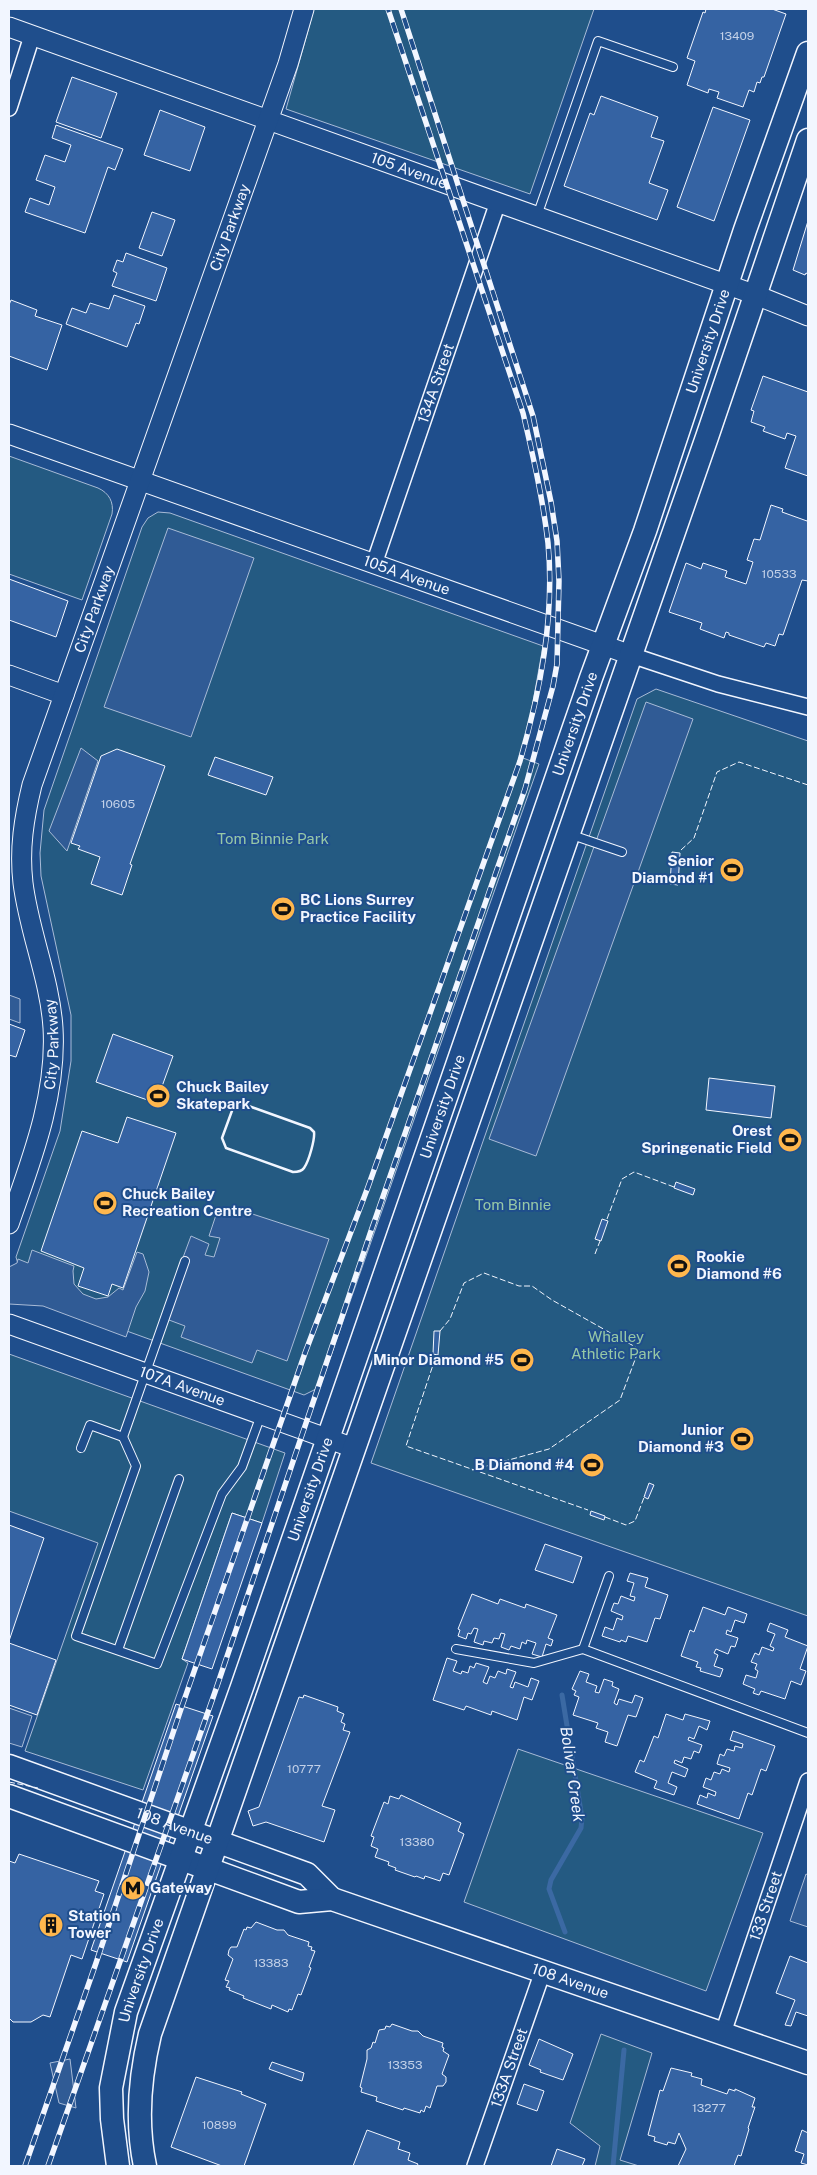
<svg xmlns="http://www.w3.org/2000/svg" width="817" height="2175" font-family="'Public Sans',sans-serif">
<rect width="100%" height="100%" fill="#1f4e8c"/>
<g fill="#245a82" stroke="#a8bbd7">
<polygon points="312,9 594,9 530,194 286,109 311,20"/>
<path d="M9,456L98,488C109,493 114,502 112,514L82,600L9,574Z"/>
<polygon points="158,512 170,513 543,646 523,758 539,764 320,1387 304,1395 27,1295 16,1257 60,1131 71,1061 71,1015 41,876 40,853 44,810 142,527 148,518"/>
<polygon points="656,689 808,741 808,1616 371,1463 637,699"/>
<polygon points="9,1354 285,1453 262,1523 232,1513 182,1659 188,1663 143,1790 25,1751 98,1543 9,1511"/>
<polygon points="518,1749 763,1833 706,1991 464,1902"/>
<polygon points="601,2034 652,2053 620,2160 639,2166 595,2166 600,2146 570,2123"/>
</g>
<g fill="#305b95" stroke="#a8bbd7">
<polygon points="168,528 254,558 191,737 104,707"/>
<polygon points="646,702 693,719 536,1156 489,1139"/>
<polygon points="81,748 98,761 67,851 49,831"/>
<polygon points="9,995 20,999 20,1023 9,1019"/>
<polygon points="231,1207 329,1239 287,1361 257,1350 252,1363 181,1337 185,1326 161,1317 191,1236 209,1244 205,1255 214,1257 220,1238 209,1236 217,1212 228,1217"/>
<polygon points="32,1250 74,1266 73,1271 74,1284 83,1294 96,1299 108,1297 119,1288 123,1290 137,1252 143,1254 149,1272 145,1291 136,1307 126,1337 43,1306 9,1304 9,1267 17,1263 18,1259 28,1263"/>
<polygon points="9,1708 32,1716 22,1747 9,1743"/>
<polygon points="806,1874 808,1875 808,1927 790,1921"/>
<polygon points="70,2059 76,2108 59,2103 50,2063"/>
</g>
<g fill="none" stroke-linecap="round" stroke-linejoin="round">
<g stroke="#3b69a3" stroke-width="5">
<polyline points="562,1695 582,1818 581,1828 551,1880 549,1889 565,1932"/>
<polyline points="613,2166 624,2050"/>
</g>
</g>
<g fill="#3563a3" stroke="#f2f6ff">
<polygon points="706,9 772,9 786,14 764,77 762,77 760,83 757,82 754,92 749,90 743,107 717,98 719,92 709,89 708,93 687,85 695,61 687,58 703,12 705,13"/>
<polygon points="72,77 117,93 101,138 56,122"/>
<polygon points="601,96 658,117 651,137 664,141 649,183 668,190 657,220 564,186 590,113 594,115"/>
<polygon points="713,107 750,120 714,221 677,207"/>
<polygon points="160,110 205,127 190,171 144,155"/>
<polygon points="56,125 123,149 115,170 108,167 85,233 25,212 30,198 49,205 55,187 36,180 45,155 65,162 71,145 52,138"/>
<polygon points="152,212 175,220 162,256 139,248"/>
<polygon points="808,221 808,274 806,273 805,275 793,270"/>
<polygon points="126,253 167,268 156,301 112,286 117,273 113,271 117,260 123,262"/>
<polygon points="114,295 145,306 139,324 136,323 127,347 66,324 72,308 86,313 90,303 109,309"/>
<polygon points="11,300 37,310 35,316 62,325 47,370 9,356 9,305"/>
<polygon points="763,376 808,392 808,476 785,468 796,436 787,433 785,439 763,431 765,427 751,422 754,411 751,410"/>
<polygon points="771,505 783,509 782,512 807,521 808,519 808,581 802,580 783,635 779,634 775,646 766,643 764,647 729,635 729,633 726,632 724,638 700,629 702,623 669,612 686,563 701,569 703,563 727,571 725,577 746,584 753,562 747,560 754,539 760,540"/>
<polygon points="9,579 68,601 56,637 9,620"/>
<polygon points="117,749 165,766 130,864 132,865 122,895 91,884 100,857 78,849 80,846 71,843 101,756"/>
<polygon points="215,757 273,777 266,795 208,775"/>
<polygon points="672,852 680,853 678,885 670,884"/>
<polygon points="9,1024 25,1030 16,1057 9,1055"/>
<polygon points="113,1034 173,1056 156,1103 96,1082"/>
<polygon points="709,1078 775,1086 771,1118 706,1110"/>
<polygon points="127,1117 176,1133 123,1288 112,1284 108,1296 78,1286 84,1268 41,1251 82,1131 118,1143"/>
<polygon points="676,1182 695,1189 693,1195 674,1188"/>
<polygon points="602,1219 608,1221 601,1241 595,1239"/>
<polygon points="434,1331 440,1331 438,1355 433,1354"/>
<polygon points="649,1483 654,1485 648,1499 644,1497"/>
<polygon points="591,1511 605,1516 604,1520 590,1515"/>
<polygon points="232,1513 262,1523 212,1669 182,1659"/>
<polygon points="9,1525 44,1538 9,1641"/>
<polygon points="545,1544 582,1557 573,1583 535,1570"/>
<polygon points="630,1573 648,1578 645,1587 668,1595 660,1619 655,1618 647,1642 628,1636 626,1642 621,1640 620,1642 602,1636 605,1627 613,1630 617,1618 622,1620 623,1616 611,1611 614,1603 618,1604 621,1596 634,1601 635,1597 630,1596 634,1583 627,1581"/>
<polygon points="472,1594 498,1604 500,1599 525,1608 526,1604 557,1615 548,1638 553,1640 551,1646 546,1644 542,1657 532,1654 536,1643 527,1640 526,1644 522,1642 520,1649 511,1646 509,1650 501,1647 505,1634 501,1633 499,1639 494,1638 492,1643 484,1641 483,1645 474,1642 478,1629 474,1628 471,1634 468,1633 466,1639 458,1636 460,1630 458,1629"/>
<polygon points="703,1607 725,1615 728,1607 747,1614 744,1623 735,1620 731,1632 727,1630 726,1634 738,1638 735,1647 731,1646 728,1654 716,1649 714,1653 718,1655 714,1666 723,1669 720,1677 700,1671 701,1668 696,1667 698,1662 681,1656 690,1630 694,1632"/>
<polygon points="770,1623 788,1630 785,1637 808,1646 800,1669 806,1671 801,1685 791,1681 785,1699 761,1691 759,1695 753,1693 755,1689 743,1684 746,1675 756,1678 758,1671 755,1669 757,1664 751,1662 755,1653 759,1655 762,1647 773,1651 774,1648 770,1646 775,1634 767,1631"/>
<polygon points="9,1643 56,1660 37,1715 9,1705"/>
<polygon points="447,1658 457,1661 453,1671 461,1674 462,1671 468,1673 470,1666 474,1668 476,1663 489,1667 483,1682 487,1684 490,1676 495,1678 498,1671 506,1674 507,1669 516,1672 510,1687 513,1688 515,1682 528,1687 531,1678 539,1681 532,1700 524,1697 517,1720 492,1711 491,1715 466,1706 464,1710 433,1700"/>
<polygon points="580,1671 589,1674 586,1682 597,1686 595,1692 599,1693 604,1679 613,1682 612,1686 619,1689 614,1703 617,1705 619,1699 632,1703 635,1695 643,1698 636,1717 628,1715 617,1746 605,1742 608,1732 596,1728 598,1723 573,1715 579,1697 574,1695 576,1691 572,1689"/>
<polygon points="304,1695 338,1707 337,1711 344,1714 341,1722 345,1724 343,1730 350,1732 322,1806 335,1810 324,1842 266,1822 253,1826 248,1811 259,1807 299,1697 303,1698"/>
<polygon points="176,1704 213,1716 127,1962 91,1950"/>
<polygon points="666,1714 683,1720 685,1714 710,1721 707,1730 699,1726 694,1739 689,1737 688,1740 702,1745 699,1753 694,1751 691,1759 684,1757 682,1763 675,1760 674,1763 688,1769 685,1777 672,1772 668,1783 677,1787 674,1795 654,1788 657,1781 635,1772 640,1760 644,1762 654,1736 658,1738"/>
<polygon points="733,1731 775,1746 766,1771 761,1769 752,1795 748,1793 739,1819 697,1804 700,1795 707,1798 708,1793 715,1796 716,1792 703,1787 706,1778 711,1780 714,1772 720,1774 722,1769 729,1772 730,1768 717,1764 720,1754 724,1756 727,1749 734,1751 735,1746 742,1748 743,1744 730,1740"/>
<polygon points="401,1795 461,1823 458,1831 464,1834 449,1875 443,1873 440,1881 425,1876 424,1879 416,1876 415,1877 395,1870 396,1868 388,1865 389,1862 375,1857 378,1849 371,1846 374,1837 371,1836 384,1802 388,1804 390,1796 399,1799"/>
<polygon points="19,1854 99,1881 95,1891 104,1894 82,1959 71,1955 50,2017 43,2015 31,2022 13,2022 9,2018 9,1861 15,1863"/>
<polygon points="256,1922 277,1930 284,1930 288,1935 309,1942 308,1946 312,1947 311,1950 315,1951 309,1967 311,1968 301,1995 298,1994 292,2010 289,2009 288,2012 272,2005 271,2009 243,1998 244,1996 229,1990 230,1988 226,1987 229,1981 225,1980 233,1959 228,1955 229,1950 231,1947 237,1947 244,1929 246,1930 247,1927 251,1928"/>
<polygon points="790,1956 808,1963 808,2016 796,2012 791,2026 785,2025 795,2000 776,1993"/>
<polygon points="392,2024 412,2031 418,2031 423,2036 443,2043 442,2047 444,2048 443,2051 449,2055 442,2074 446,2077 446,2082 443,2086 437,2086 430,2108 426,2106 424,2112 421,2110 420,2113 404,2108 403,2110 376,2101 377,2097 361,2092 362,2088 360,2087 367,2059 367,2050 371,2048 373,2042 375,2043 379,2030 385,2029 386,2026 390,2027"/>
<polygon points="539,2039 573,2054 563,2080 540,2072 541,2070 529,2065"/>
<polygon points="272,2062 304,2073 302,2081 269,2069"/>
<polygon points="671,2068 692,2073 691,2076 702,2079 701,2085 727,2094 729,2089 735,2091 735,2089 755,2098 752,2107 755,2107 748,2128 749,2129 741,2156 738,2155 734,2166 678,2166 686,2149 679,2133 675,2144 668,2142 667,2145 654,2141 655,2137 648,2135 660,2090 663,2091"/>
<polygon points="196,2077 242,2092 241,2094 266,2104 244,2166 222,2166 171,2147"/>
<polygon points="524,2084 544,2091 537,2111 517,2104"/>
<polygon points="367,2130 400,2142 398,2149 410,2153 408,2160 418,2164 417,2166 353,2166"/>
<polygon points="802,2130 808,2133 808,2165 801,2163 804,2154 795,2151"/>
<polygon points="557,2149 585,2159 582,2166 551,2166"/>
</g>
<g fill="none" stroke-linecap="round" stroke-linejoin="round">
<defs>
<g id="service">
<polyline points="537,216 598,41 673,67"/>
<polyline points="572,835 622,852"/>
<polyline points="123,1437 136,1466 76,1636 157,1664 222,1494 242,1467 261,1415"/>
<polyline points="81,1448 90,1425 123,1437 185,1261"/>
<polyline points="456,1649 534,1663 583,1649 808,1733"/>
<polyline points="583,1649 609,1576"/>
<polyline points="118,1650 179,1479"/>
</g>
<g id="minor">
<polyline points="9,108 32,36"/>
<path id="s1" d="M374,564L498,202"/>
<polyline points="631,655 718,684 808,707"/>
<path id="s2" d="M723,2033L808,1781"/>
<path id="s3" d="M475,2166L543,1971"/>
</g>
<g id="tertiary">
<path id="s4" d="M9,27L756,295L808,316"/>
<path id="s5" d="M9,434L631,655"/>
<polyline points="9,675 64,695"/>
<path id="s6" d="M9,1224C31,1161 57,1096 53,1028C50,979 29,932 23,883C19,849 24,818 32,785L288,64L304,9"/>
<path id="s7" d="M9,1324L354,1448"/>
</g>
<g id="secondary">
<path id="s8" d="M9,1766L307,1874L332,1899"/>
<path id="s9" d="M9,1796L299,1902L332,1899L808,2063"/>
<path id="s10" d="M118,2166L112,2119L111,2088L126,2012L242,1687L591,678L645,531L745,230L808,53"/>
<path d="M145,2166C136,2123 140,2076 150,2034L707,437L808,140"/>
</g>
</defs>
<use href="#service" stroke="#f2f6ff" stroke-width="10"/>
<use href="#minor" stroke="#f2f6ff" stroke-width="18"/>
<use href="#tertiary" stroke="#f2f6ff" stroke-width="21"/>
<use href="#secondary" stroke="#f2f6ff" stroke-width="25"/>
<use href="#service" stroke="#1f4e8c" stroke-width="8"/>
<use href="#minor" stroke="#1f4e8c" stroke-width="15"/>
<use href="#tertiary" stroke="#1f4e8c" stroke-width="19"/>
<use href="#secondary" stroke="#1f4e8c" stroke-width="22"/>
<defs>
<g id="rail">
<path d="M25,2166L96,1963L181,1709L305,1353L368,1187L520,761C540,692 555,617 548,543C543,499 533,456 523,413L388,9"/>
<polyline points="48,2166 215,1692 370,1234 525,789 553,686 557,664 559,581 557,541 551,502 533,416 401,9"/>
</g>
</defs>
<use href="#rail" stroke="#f2f6ff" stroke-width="5.5"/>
<use href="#rail" stroke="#1f4e8c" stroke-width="4" stroke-dasharray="11" stroke-linecap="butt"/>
<g stroke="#f2f6ff" stroke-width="1" stroke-dasharray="6 2.5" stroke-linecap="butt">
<polyline points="681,850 694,838 717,772 739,762 808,785"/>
<polyline points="607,1219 622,1179 634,1172 674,1187"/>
<polyline points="595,1254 600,1241"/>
<polyline points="440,1331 450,1319 464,1283 484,1273 519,1286 532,1286 552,1300 639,1349 620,1400 549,1449 472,1470"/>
<polyline points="435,1359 406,1446 588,1510"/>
<polyline points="605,1517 626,1525 635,1521 645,1495"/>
<polyline points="9,1782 38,1788"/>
</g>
<path stroke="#f2f6ff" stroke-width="2.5" d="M238,1104H243L310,1128L314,1132C315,1139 309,1161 304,1168C302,1171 297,1172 293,1172L226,1148L222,1138L233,1108Z"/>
</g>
<defs>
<symbol id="stadium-disc" viewBox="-11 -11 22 22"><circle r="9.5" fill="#ffb74d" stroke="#1f4e8c"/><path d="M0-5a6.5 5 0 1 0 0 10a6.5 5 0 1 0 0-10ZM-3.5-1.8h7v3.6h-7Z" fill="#111"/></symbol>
<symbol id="metro-disc" viewBox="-11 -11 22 22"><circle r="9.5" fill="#ffb74d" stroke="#1f4e8c"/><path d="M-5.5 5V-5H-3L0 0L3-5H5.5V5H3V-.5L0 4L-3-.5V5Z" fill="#111"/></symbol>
<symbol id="building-disc" viewBox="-11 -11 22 22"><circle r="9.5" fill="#ffb74d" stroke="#1f4e8c"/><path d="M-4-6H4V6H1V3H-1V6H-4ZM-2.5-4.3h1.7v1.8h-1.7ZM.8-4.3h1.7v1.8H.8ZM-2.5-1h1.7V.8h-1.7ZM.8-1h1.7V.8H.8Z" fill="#111"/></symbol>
</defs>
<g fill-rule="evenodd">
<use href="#stadium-disc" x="718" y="856" width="28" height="28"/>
<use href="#stadium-disc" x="269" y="895" width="28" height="28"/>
<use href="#stadium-disc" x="144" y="1082" width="28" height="28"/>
<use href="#stadium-disc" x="776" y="1126" width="28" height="28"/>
<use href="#stadium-disc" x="91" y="1189" width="28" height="28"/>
<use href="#stadium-disc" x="665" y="1252" width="28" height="28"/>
<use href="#stadium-disc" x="508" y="1346" width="28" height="28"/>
<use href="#stadium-disc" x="728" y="1425" width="28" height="28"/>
<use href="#stadium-disc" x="578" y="1451" width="28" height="28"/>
<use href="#metro-disc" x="119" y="1874" width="28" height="28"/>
<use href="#building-disc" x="37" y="1911" width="28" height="28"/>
</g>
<g text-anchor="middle" stroke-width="4" stroke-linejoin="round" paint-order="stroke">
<g font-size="12" fill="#c3d1e8">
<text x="737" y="40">13409</text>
<text x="779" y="578">10533</text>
<text x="118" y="808">10605</text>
<text x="304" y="1773">10777</text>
<text x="417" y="1846">13380</text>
<text x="271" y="1967">13383</text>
<text x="405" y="2069">13353</text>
<text x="709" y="2112">13277</text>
<text x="219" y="2129">10899</text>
</g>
<g font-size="15" fill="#f2f6ff" stroke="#1f4e8c">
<text dy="5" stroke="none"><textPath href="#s4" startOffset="425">105 Avenue</textPath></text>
<text dy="5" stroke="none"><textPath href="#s6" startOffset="1041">City Parkway</textPath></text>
<text dy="5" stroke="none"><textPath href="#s10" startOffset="1925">University Drive</textPath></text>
<text dy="5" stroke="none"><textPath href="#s1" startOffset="191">134A Street</textPath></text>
<text dy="5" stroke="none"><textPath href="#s5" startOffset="422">105A Avenue</textPath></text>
<text dy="5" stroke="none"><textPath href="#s6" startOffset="636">City Parkway</textPath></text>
<text dy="5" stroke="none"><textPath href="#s10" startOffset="1520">University Drive</textPath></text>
<text dy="5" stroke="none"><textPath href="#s6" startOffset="186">City Parkway</textPath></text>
<text dy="5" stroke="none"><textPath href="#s10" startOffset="1115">University Drive</textPath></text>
<text dy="5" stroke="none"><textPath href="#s7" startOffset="184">107A Avenue</textPath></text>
<text dy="5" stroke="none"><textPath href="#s10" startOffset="710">University Drive</textPath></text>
<text dy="5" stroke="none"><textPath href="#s8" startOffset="176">108 Avenue</textPath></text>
<text dy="5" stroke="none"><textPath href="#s2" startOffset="134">133 Street</textPath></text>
<text dy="5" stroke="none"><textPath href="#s10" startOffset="200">University Drive</textPath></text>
<text dy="5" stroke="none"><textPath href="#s9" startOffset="594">108 Avenue</textPath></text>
<text dy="5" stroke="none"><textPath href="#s3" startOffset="104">133A Street</textPath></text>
</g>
<g font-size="15" fill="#97c8a6" stroke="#1f4e8c">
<text x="273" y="844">Tom Binnie Park</text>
<text x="513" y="1210">Tom Binnie</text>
<text x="616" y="1342">Whalley<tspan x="616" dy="17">Athletic Park</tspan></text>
</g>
<g font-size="15" font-weight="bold" fill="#f2f6ff" stroke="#1f4e8c" text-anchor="start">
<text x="714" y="866" text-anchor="end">Senior<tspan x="714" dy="17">Diamond #1</tspan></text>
<text x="300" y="905">BC Lions Surrey<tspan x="300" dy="17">Practice Facility</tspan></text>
<text x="176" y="1092">Chuck Bailey<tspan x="176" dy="17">Skatepark</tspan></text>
<text x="772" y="1136" text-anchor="end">Orest<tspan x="772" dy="17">Springenatic Field</tspan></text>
<text x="122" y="1199">Chuck Bailey<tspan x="122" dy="17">Recreation Centre</tspan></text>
<text x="696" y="1262">Rookie<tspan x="696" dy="17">Diamond #6</tspan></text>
<text x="504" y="1365" text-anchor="end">Minor Diamond #5</text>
<text x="724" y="1435" text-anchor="end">Junior<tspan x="724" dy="17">Diamond #3</tspan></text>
<text x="574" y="1470" text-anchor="end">B Diamond #4</text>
<text x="150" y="1893">Gateway</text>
<text x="68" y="1921">Station<tspan x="68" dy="17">Tower</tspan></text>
</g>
<g font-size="16" font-style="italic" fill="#f2f6ff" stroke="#1f4e8c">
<text transform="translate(573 1774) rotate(82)" y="6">Bolivar Creek</text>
</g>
</g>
<rect width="817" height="2175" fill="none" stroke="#f2f6ff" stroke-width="20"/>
</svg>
